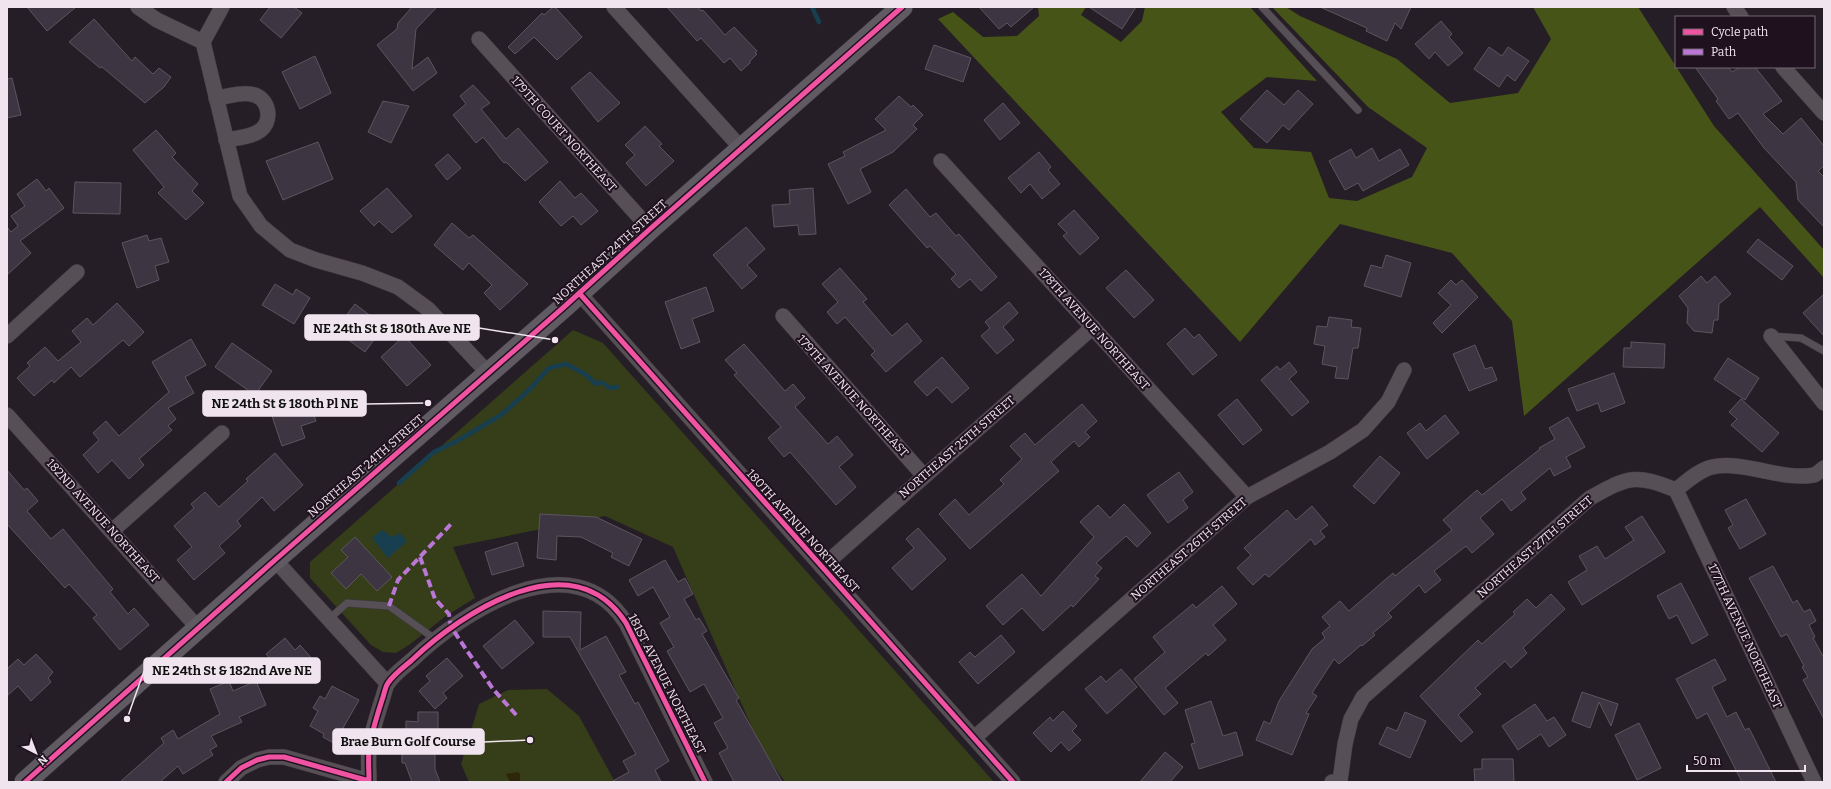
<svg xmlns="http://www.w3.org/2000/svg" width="1831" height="789" font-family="Bitter,serif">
<rect width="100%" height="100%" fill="#261e26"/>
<g fill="#353d19">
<polygon points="573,330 603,343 994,782 785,782 760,746 673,547 605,516 453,547 475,598 446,616 409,645 396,653 383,652 371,645 310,578 310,562"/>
<polygon points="547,689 579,716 615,782 469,782 461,764 479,704 508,690"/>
</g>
<polygon fill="#475417" points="1038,7 1086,7 1081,15 1121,42 1142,21 1145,7 1250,7 1317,81 1267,77 1221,112 1254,148 1311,152 1329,198 1357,201 1412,177 1427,148 1368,107 1272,7 1286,7 1300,16 1397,59 1450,103 1518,93 1551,39 1533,7 1638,7 1714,126 1824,250 1824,278 1760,207 1524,416 1512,321 1452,253 1340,224 1240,342 938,19 953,12 983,37 1017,36 1039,16"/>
<polygon fill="#2e260a" points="518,772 520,774 520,782 510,782 506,774"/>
<polygon fill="#173f50" points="382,530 392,537 400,533 407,541 388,558 372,538"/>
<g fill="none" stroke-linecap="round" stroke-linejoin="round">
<g stroke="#173f50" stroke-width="4.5">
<polyline points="812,7 819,22"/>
<polyline points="399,483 434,452 457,441 501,415 529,390 549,368 566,364 585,374 596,384 601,382 610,388 617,387"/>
</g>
</g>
<g fill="#3e3542" stroke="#5b565e">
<polygon points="27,7 76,7 47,31"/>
<polygon points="270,7 294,7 302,13 281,38 260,20"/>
<polygon points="412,7 437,7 416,29 412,69 428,57 437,73 413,91 377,45 397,29 398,23"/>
<polygon points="553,7 555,7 582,37 557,60 534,37 515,54 508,47 542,13 544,15"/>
<polygon points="667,7 698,7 701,11 703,10 725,35 734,27 757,51 755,53 757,54 750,61 750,63 741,71 730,58 724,63 701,38 697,41"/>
<polygon points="979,7 1034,7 1011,27 1007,23 999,29"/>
<polygon points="1089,7 1136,7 1122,29"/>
<polygon points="1320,7 1411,7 1401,29 1395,23 1387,41 1366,31 1367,28"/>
<polygon points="94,19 132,61 135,57 153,74 159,68 171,77 164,87 145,103 102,67 100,68 69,42"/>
<polygon points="1441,21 1452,34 1449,37 1463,53 1448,66 1435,52 1429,59 1415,44"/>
<polygon points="934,45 971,58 963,82 925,69"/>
<polygon points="1489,47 1502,56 1508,47 1529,61 1515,81 1507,75 1499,87 1474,69"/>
<polygon points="315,56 331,93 300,109 282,72"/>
<polygon points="1695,67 1728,67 1732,72 1740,67 1755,67 1782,101 1763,114 1783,134 1801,118 1824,146 1824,166 1818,171 1824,177 1824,227 1798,200 1796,182 1764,148 1738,113 1729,119 1716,101 1718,99"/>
<polygon points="590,72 620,103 598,122 571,88"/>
<polygon points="12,78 21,115 7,118 7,79"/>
<polygon points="473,85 490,103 481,109 506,139 518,128 548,162 525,181 507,163 503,162 483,137 476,143 453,115 466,104 460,96"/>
<polygon points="1267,90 1284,105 1298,90 1313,104 1289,130 1283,125 1267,143 1240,119"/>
<polygon points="899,96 911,107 913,105 923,115 913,125 917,129 893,152 860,169 871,192 848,204 828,164 845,156 843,152 886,130 875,119"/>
<polygon points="383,101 409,106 391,143 368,132"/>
<polygon points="1003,103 1020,123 1000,140 984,120"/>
<polygon points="645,126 662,144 659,146 674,161 646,186 626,163 635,155 625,145"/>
<polygon points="156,130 176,153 172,157 198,184 192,191 204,203 186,220 158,193 164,187 133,150"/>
<polygon points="318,142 333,179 283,200 266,161"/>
<polygon points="1372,148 1379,161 1400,149 1409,165 1363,191 1358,183 1345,190 1329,161 1351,149 1356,158"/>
<polygon points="1039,152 1051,167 1048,170 1060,184 1042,199 1030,184 1021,193 1008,178"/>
<polygon points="448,154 461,168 447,180 435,165"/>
<polygon points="37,179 46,191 49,188 64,208 20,241 31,253 7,275 7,227 11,232 18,226 11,216 25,206 17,194"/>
<polygon points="560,181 575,198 581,193 598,211 581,225 573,216 561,226 539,202"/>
<polygon points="75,182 121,183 120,214 73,213"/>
<polygon points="387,188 412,216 392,233 379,221 374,226 360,211"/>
<polygon points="813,188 816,234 799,235 798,225 774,227 772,205 790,204 789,190"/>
<polygon points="906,189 930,217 936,213 956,236 959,234 997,277 981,291 970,279 959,288 951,279 956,274 930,246 927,248 889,205"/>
<polygon points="1074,210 1099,238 1080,255 1063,236 1067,233 1058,224"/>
<polygon points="452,223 469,238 473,235 528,284 500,310 484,293 492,285 469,263 463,270 434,245"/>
<polygon points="746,227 765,249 747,265 757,276 742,289 713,255"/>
<polygon points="147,235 149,241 161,238 169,262 155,266 159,280 137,288 122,243"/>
<polygon points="1758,239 1793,266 1782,280 1747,252"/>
<polygon points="1386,255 1411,263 1401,297 1364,286 1371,265 1382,268"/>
<polygon points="840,268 867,299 863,302 892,336 907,323 922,341 886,372 871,355 875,351 845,317 837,324 827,312 838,302 822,284"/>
<polygon points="1126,270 1154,300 1134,318 1106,288"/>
<polygon points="1701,276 1707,283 1715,276 1731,294 1719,304 1718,320 1714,320 1712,333 1694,331 1687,323 1688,308 1679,296"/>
<polygon points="1451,280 1456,285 1462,280 1478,297 1442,333 1433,323 1451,305 1438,293"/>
<polygon points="275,284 293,295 296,289 310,298 294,324 262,305"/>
<polygon points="706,287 714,311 692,319 700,342 681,349 665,302"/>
<polygon points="1824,294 1824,336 1803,313"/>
<polygon points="1009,302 1018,313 1003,327 1014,340 997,354 981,336 990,328 985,322"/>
<polygon points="117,303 144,332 129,346 123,340 80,377 71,367 54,383 52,380 34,396 17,378 30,366 27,363 45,347 58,361 81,342 72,331 87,318 93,325"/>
<polygon points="355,304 384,326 365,352 335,330"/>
<polygon points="1329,317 1352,320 1351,327 1361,328 1358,348 1353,348 1348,379 1335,378 1337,367 1322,364 1325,346 1314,344 1317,326 1327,327"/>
<polygon points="1185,328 1194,338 1199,334 1217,355 1193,375 1167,344"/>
<polygon points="404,336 431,365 407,386 381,357"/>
<polygon points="191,339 206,365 185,377 194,393 168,408 176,419 168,426 172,430 139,459 144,465 129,479 112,460 98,473 83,455 99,440 93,433 106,421 119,436 169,392 152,362"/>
<polygon points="1631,342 1665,344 1664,368 1623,367 1624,348 1631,348"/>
<polygon points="232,343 272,371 255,395 215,367"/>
<polygon points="744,344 785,391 793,384 805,398 795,407 828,444 837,436 853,455 839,467 856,487 836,505 790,452 784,457 768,438 781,427 734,375 737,373 725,360"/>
<polygon points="1475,345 1485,369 1492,367 1497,380 1469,391 1453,354"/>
<polygon points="942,357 969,388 952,403 937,387 927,396 914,382"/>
<polygon points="1728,358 1759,378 1745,400 1714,379"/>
<polygon points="1289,362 1297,372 1289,379 1309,402 1292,416 1261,380 1277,366 1280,370"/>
<polygon points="1614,373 1625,403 1601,412 1598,403 1577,411 1568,389"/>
<polygon points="292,393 294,400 307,396 316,421 301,426 305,438 282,446 267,401"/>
<polygon points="1237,399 1262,430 1243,445 1218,415"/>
<polygon points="1741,399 1779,433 1762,452 1731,425 1737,419 1729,412"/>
<polygon points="1082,404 1097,421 1085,432 1090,437 1079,447 1074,441 1051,462 1059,471 970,549 939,514 955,499 969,515 1004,484 1000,480 1022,459 1010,446 1025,433 1035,445"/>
<polygon points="1445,415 1459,433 1427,459 1407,433 1420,423 1426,431"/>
<polygon points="1568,417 1585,447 1566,457 1571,467 1554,476 1550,468 1521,492 1526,499 1511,511 1502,499 1480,518 1494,534 1472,553 1466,546 1434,571 1441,580 1425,593 1419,585 1388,613 1392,617 1373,633 1375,635 1362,646 1361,645 1339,664 1334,659 1312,693 1317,696 1306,713 1309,714 1292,755 1256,740 1264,721 1270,724 1279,701 1312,649 1325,638 1322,633 1330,626 1322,617 1340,601 1349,611 1393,573 1395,576 1452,530 1443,520 1477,490 1482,495 1540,449 1539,448 1555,439 1549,428"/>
<polygon points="275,453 303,485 274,511 262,497 237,521 241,526 219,546 225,553 194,580 177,560 192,547 174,526 194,508 191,504 205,492 219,507 248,481 246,479"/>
<polygon points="1380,456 1400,473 1374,504 1353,486"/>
<polygon points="7,470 24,490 27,488 38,501 27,511 51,539 63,529 113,589 110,592 128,614 134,608 149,625 120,650 93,618 97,615 69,584 65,588 7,524"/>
<polygon points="1179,472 1193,492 1183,500 1188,508 1168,523 1147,495"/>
<polygon points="1746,499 1766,534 1740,549 1728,528 1733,525 1725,510"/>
<polygon points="1124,504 1151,533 1137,547 1126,536 1096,563 1102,568 1095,576 1099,579 1073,607 1071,605 1043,631 1022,608 1003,625 986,606 1022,574 1041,596 1094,537 1080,522 1098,505 1110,518"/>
<polygon points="1312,506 1328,525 1320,531 1325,537 1315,545 1311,539 1269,577 1265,574 1253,585 1237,568 1251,555 1244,548 1287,510 1296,520"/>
<polygon points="540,514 596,517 642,539 629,566 611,557 613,553 581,537 557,536 556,560 537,558"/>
<polygon points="1642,516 1665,552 1582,605 1568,582 1587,570 1579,556 1597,546 1605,559 1634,540 1625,527"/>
<polygon points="918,528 946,559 912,590 892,568 914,548 906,539"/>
<polygon points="355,537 392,577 377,591 361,574 346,589 331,573 348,557 341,550"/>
<polygon points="517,542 524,566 492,575 485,552"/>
<polygon points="665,560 678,582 685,578 693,594 684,599 696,620 699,618 707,631 702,634 739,698 736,700 782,782 734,782 719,753 728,748 714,723 723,718 704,684 690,692 667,651 674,647 660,623 670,617 653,587 638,596 629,580"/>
<polygon points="1773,566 1793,603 1797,600 1804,612 1810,609 1816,621 1809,625 1815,637 1813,638 1824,658 1824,719 1803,680 1808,677 1802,667 1804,666 1787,634 1781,637 1749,578"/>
<polygon points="1681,583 1708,635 1692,644 1677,615 1669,619 1657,596"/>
<polygon points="1222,586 1237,604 1213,625 1226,640 1208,656 1206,653 1165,688 1178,703 1164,715 1134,679 1165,652 1153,637 1193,604 1196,608"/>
<polygon points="1551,594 1565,609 1523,648 1527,653 1511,668 1505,661 1475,688 1481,694 1458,715 1473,732 1461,742 1420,696 1478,640 1482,644 1515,614 1513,612 1527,599 1536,608"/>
<polygon points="543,611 581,612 580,650 606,636 626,672 619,675 635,704 638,702 669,761 655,770 661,782 611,782 629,772 623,761 636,754 570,637 543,637"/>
<polygon points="515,620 534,643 502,669 483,646"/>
<polygon points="1001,635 1015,652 978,684 959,662 970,652 975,657"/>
<polygon points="285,638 295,650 300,645 313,660 289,681 266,654"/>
<polygon points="36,654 53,672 48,678 51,682 31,701 18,686 7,696 7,669 18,659 24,665"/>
<polygon points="447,658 463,676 443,693 447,698 435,709 419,691 430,681 426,676"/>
<polygon points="1715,659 1726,680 1712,687 1727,717 1736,712 1745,730 1749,728 1776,782 1742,782 1707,713 1697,719 1676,679"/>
<polygon points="1121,669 1137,687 1107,714 1085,689 1101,676 1106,682"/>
<polygon points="229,681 233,691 256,681 266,705 239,717 242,722 211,736 217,746 210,750 213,755 183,774 178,766 160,782 120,782 164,743 161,738 173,730 178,739 220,714 210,689"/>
<polygon points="332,686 359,700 343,728 350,733 342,748 323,737 324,734 310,726 318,711 313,708 320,696 325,699"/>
<polygon points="1582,692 1618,704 1611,726 1599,702 1590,728 1572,721"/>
<polygon points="1211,701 1223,736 1236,732 1243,755 1199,769 1191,744 1195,743 1185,710"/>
<polygon points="1535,704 1547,721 1554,717 1566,735 1549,747 1541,734 1518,750 1502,726"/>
<polygon points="1063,711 1077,726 1072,731 1081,740 1069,751 1061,742 1051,752 1033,733 1050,717 1053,721"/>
<polygon points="418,712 438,712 438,738 435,738 435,769 440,782 412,782 405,763 402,763 402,746 406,746 406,721 418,722"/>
<polygon points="1405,712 1426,721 1410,758 1379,744 1387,727 1397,731"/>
<polygon points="1639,723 1661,768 1637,780 1615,735"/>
<polygon points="1165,752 1183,767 1170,782 1140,782"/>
<polygon points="1482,759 1513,759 1514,782 1475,782 1474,769 1482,769"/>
</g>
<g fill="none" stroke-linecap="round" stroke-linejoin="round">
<defs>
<g id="lane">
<polyline points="1262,7 1358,110"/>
<polyline points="1771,336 1801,338 1824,351"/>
<polyline points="329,619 347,603 389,606 435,639"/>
</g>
<g id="street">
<polyline points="138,7 157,20 203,42"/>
<polyline points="614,7 741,148"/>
<polyline points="1734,7 1741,17"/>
<polyline points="479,39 650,229"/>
<polyline points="203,42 240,196 261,226 290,250 316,260 362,273 398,287 428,309 488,373"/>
<polyline points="203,42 222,7"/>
<polyline points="1783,67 1824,113"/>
<path d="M216,98C227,97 240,92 250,94C270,96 275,124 256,133C248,137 236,138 226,140"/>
<polyline points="941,161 1247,497"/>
<polyline points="580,294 1013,782"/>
<polyline points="783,316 924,476"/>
<polyline points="7,336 77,272"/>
<polyline points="1771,336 1824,403"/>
<polyline points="7,415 198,628"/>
<polyline points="1676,490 1814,782"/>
<polyline points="112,531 222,433"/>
<polyline points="275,560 387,683"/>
<polyline points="822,567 1093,327"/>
<polyline points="974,738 1247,497 1330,452 1363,430 1388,402 1404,370"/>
<path d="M226,782L241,768L257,760L269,757H284L369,781C369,771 368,760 369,750C371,734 377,716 382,700C384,695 385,687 388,683C394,674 404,667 412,660C463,611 573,540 626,623L705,782"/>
<path d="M1332,782L1340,781L1345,744L1351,719L1363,697L1590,498C1628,477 1634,473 1676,490C1686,482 1699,470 1712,467C1744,460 1781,481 1814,475C1817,474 1821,470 1824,468"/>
</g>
<polyline id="secondary" points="25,782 275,560 564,307 650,229 902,7"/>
</defs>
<use href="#lane" stroke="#40383f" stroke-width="8"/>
<use href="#street" stroke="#40383f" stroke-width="16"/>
<use href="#secondary" stroke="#40383f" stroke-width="22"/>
<use href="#lane" stroke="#564f56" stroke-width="7"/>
<use href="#street" stroke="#564f56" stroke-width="15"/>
<use href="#secondary" stroke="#605b63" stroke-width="21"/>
<g stroke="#ba77d6" stroke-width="4" stroke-dasharray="8 4" stroke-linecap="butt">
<polyline points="420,557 435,599 449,614 451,627 493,689 518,717"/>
<polyline points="389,606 398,580 452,523"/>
</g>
<defs>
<g id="cycleway">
<polyline points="580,294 1013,782"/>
<polyline points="25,782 275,560 564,307 650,229 902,7"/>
<path d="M226,782L241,768L257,760L269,757H284L369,781C369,771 368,760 369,750C371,734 377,716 382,700C384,695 385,687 388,683C394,674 404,667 412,660C463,611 573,540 626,623L705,782"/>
</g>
</defs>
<use href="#cycleway" stroke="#20111f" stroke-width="8"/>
<use href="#cycleway" stroke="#f153a3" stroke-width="5"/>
</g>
<g text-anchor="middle" stroke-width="4" stroke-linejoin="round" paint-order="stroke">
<g font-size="12" fill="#f0e5ef" stroke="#20111f">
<text transform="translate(564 134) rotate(48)" y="4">179TH COURT NORTHEAST</text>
<text transform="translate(610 252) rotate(-42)" y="4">NORTHEAST 24TH STREET</text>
<text transform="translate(1094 329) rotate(48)" y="4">178TH AVENUE NORTHEAST</text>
<text transform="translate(853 396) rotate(48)" y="4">179TH AVENUE NORTHEAST</text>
<text transform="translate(957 447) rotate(-41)" y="4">NORTHEAST 25TH STREET</text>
<text transform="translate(366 466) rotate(-41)" y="4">NORTHEAST 24TH STREET</text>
<text transform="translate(103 521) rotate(48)" y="4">182ND AVENUE NORTHEAST</text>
<text transform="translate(803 531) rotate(48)" y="4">180TH AVENUE NORTHEAST</text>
<text transform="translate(1535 547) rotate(-41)" y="4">NORTHEAST 27TH STREET</text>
<text transform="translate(1189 549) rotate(-41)" y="4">NORTHEAST 26TH STREET</text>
<text transform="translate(1745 636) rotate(65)" y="4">177TH AVENUE NORTHEAST</text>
<text transform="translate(667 684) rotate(63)" y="4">181ST AVENUE NORTHEAST</text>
</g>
</g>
<path fill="none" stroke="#f0e5ef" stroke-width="1.5" d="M555 340L479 328M428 403L366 404M127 719L144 671M530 740L484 742"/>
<g fill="#f0e5ef" stroke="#20111f" stroke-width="1.5">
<circle cx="555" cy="340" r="4"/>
<circle cx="428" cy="403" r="4"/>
<circle cx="127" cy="719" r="4"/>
<circle cx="530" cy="740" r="4"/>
</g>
<g fill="#f0e5ef" stroke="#f0e5ef" stroke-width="1.5">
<rect x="305" y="315" width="174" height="25" rx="4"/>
<rect x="203" y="391" width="163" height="25" rx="4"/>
<rect x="144" y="658" width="176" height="25" rx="4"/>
<rect x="333" y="729" width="151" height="25" rx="4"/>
</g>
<g font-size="13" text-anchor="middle" font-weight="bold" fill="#111">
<text x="392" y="333">NE 24th St &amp; 180th Ave NE</text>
<text x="285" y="408">NE 24th St &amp; 180th Pl NE</text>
<text x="232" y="675">NE 24th St &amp; 182nd Ave NE</text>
<text x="408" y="746">Brae Burn Golf Course</text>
</g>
<rect width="1831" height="789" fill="none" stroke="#f0e5ef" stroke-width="16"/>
<rect x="1675" y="16" width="140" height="52" fill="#20111f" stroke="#736672"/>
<rect x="1683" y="29" width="20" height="6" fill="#f153a3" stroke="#736672"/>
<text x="1711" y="36" font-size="12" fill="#f0e5ef">Cycle path</text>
<rect x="1683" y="49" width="20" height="6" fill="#ba77d6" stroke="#736672"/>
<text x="1711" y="56" font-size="12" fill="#f0e5ef">Path</text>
<g transform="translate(36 753) rotate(138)" stroke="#20111f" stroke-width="3" paint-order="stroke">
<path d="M0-3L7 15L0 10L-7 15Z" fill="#f0e5ef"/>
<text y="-6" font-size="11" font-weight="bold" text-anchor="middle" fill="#f0e5ef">N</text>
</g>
<path d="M1687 765v6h118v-6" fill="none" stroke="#f0e5ef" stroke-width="2"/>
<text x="1693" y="765" font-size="12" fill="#f0e5ef" stroke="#20111f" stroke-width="3" paint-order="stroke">50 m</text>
</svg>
